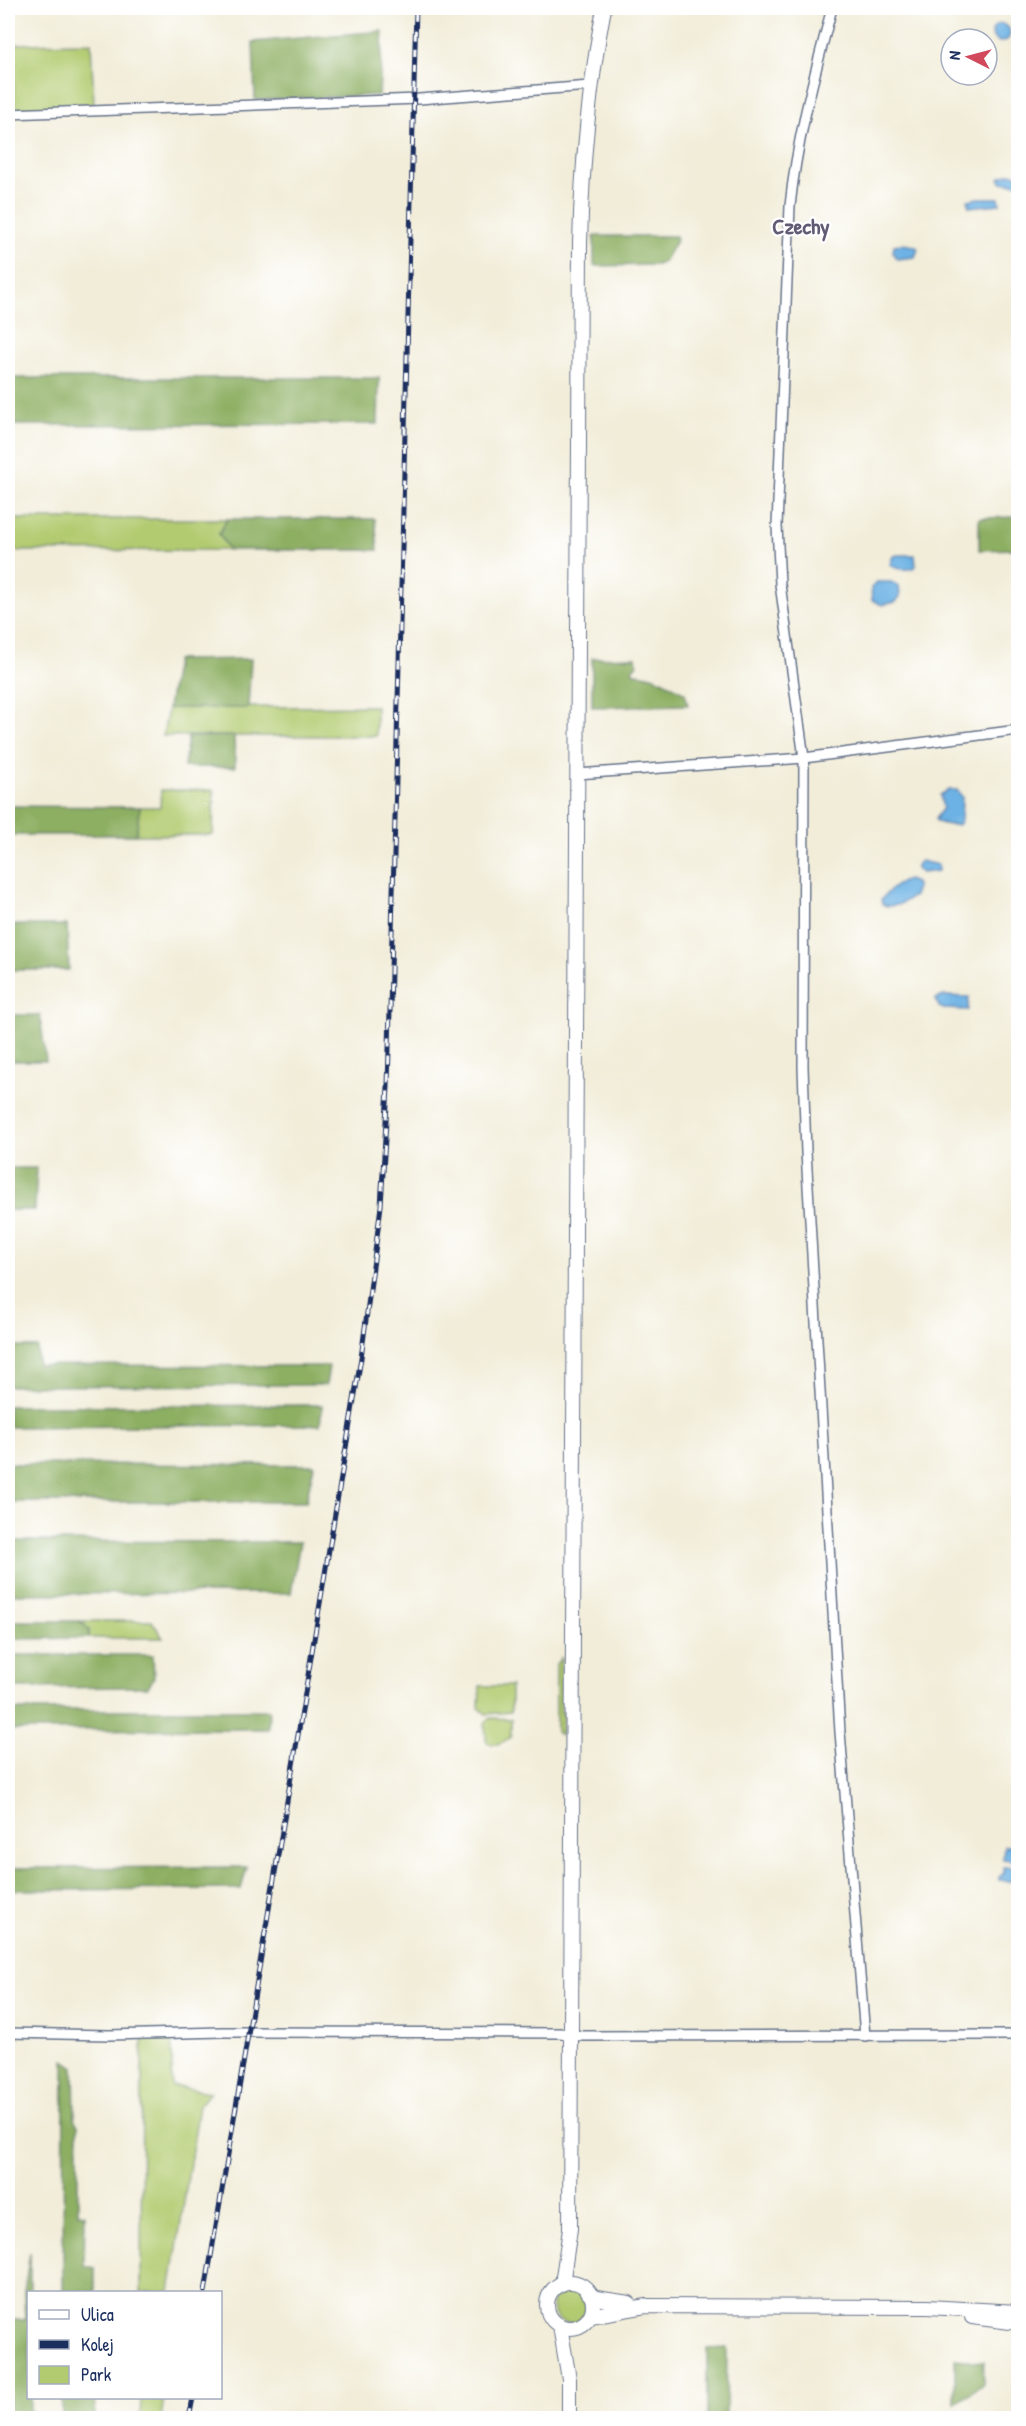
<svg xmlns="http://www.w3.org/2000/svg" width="1026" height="2426" font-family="'Patrick Hand',sans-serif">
<rect width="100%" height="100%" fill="#fff"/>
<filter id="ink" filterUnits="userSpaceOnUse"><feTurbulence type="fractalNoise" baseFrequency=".0167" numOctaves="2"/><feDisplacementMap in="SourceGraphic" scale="12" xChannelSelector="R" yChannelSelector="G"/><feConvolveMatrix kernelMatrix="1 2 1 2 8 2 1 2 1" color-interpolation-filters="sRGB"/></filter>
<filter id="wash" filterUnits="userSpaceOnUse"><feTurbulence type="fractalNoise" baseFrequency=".008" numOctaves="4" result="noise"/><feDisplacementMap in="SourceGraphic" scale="24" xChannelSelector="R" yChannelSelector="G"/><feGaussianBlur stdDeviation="1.35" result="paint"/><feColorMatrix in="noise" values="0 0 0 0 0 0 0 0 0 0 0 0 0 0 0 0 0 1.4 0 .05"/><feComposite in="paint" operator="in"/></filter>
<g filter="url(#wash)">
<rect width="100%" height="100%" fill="#f2edd9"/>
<g fill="#b2cb70" stroke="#667d67" stroke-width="1.5">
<polygon points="91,43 94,104 14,110 13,44"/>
<polygon points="582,93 583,97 577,161 575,163"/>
<polygon points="8,519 227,519 219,534 229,550 8,551"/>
<polygon points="376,706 376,736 163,736 168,708"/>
<polygon points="161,790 214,790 213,835 136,835 140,807 160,807"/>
<polygon points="79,1621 152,1621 163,1638 89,1638 89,1629"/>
<polygon points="561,1658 561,1713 563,1713 561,1736 556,1732 556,1664"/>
<polygon points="480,1686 511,1686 511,1712 486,1714 479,1708"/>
<path d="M490,1718L511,1719V1737C504,1742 493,1748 486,1741L485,1723Z"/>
<polygon points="142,2038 172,2038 172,2086 210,2092 199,2106 170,2292 141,2292"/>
<circle cx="569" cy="2306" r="17"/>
<polygon points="141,2398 164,2398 161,2418 140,2418"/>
</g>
<g fill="#8daf62" stroke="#546f60" stroke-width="1.5">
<polygon points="383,31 379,95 255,100 253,42"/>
<polygon points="594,236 676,236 677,239 664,262 657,265 594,266"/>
<polygon points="8,378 379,378 378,424 8,425"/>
<polygon points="1018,517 1018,549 979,550 979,518"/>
<polygon points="227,519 375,519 378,550 229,550 219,534"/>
<path d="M636,657L637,664L632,670L634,673C655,674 667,683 685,693L688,705L592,707V658Z"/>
<polygon points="251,659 248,708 168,708 176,660"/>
<polygon points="234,736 235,767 184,767 188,737"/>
<polygon points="8,806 140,807 136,835 8,835"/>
<polygon points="8,925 67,925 69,970 8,970"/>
<polygon points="8,1015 40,1015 46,1061 8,1061"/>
<polygon points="8,1168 37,1168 35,1210 8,1210"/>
<polygon points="8,1347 37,1347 38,1365 329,1366 326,1385 8,1386"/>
<polygon points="322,1405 320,1425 8,1427 8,1406"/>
<polygon points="8,1464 314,1465 306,1502 8,1502"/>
<polygon points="8,1541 300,1542 291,1593 8,1594"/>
<polygon points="8,1621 79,1621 89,1629 89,1638 8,1639"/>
<polygon points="8,1655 153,1655 154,1677 148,1687 8,1688"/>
<polygon points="8,1710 269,1710 268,1729 8,1730"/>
<polygon points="247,1867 241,1889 8,1890 8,1868"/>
<polygon points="64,2060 74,2067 75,2121 78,2125 78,2213 85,2214 84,2266 95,2268 95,2292 63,2292"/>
<polygon points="30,2253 30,2418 8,2418 8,2320 25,2320 24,2292"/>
<polygon points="727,2348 726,2418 707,2418 707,2349"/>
<polygon points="955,2359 984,2362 983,2384 955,2403"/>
<rect x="62" y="2398" width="33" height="20"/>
</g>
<g fill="#6db2e4" stroke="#4470a1" stroke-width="1.5">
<circle cx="1001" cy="33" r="9"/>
<polygon points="1011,173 1018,176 1018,184 1001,182 999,178"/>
<polygon points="978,198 999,198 1000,204 969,207 968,200"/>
<polygon points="902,244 915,246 918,249 915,257 897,259 893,252 894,245"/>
<path d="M899,555H915L916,566C909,571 896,570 890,564L893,556Z"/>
<polygon points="877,582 891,582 899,586 900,596 896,602 882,605 872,600 871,588"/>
<path d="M949,790H957L962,797L961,820L960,824C953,826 939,825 935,819L943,808L940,795Z"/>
<polygon points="921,861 938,865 938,871 921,873 916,869 916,865"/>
<path d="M908,880L915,883L917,887L914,896L898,905L887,906L882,904L881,900C887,892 898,882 908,880Z"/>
<polygon points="944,996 969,997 968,1010 944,1009 939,1007 936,999"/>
<polygon points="1004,1846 1018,1846 1018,1861 1003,1859"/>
<polygon points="1003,1867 1018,1867 1018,1882 999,1880 999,1877 1003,1874"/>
</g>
</g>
<g filter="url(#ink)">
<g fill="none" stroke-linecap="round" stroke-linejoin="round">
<defs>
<g id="street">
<path d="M832,8C815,73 797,138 790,206L777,526L780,584L804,758L803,1067L806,1152L840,1732L865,2036"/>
<polyline points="8,114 419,99 590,86"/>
<polyline points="577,774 804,758 1018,730"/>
<polyline points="8,2033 109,2035 222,2032 560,2033 582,2036 1018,2035"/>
</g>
<g id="secondary">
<circle cx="570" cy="2305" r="23"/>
<path d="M562,2284L570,2229L580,243C582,163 589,86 604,8"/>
<polyline points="589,2294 596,2298 629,2303"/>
<polyline points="590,2316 646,2306 927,2307 1018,2312"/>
<polyline points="972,2317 1018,2323"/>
<polyline points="560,2326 569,2379 569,2418"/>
</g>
</defs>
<use href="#street" stroke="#667289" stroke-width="12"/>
<use href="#secondary" stroke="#667289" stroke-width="16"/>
<use href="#street" stroke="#fff" stroke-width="9"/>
<use href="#secondary" stroke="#fff" stroke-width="14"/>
<defs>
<g id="rail">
<polyline points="205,2292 361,1358 381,1206 388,1087 416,8"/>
<polyline points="189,2418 193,2398"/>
</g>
</defs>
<use href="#rail" stroke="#1b2f5e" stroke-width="5"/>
<use href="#rail" stroke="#fff" stroke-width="3" stroke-dasharray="9" stroke-linecap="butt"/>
</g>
</g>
<g text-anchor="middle" stroke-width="4.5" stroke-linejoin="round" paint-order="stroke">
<g font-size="22" font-weight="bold" fill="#615c74" stroke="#fff">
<text x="801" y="234">Czechy</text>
</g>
</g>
<rect width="1026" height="2426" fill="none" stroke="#fff" stroke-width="30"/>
<rect x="27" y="2291" width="195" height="108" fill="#ffffff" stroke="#a4acbf" stroke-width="1.5"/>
<rect x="39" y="2310" width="30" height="9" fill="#ffffff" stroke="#a4acbf" stroke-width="1.5"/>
<text x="81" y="2321" font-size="18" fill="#1b2f5e">Ulica</text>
<rect x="39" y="2340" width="30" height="9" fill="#1b2f5e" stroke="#a4acbf" stroke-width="1.5"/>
<text x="81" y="2351" font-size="18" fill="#1b2f5e">Kolej</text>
<rect x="39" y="2366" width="30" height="18" fill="#b2cb70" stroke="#a4acbf" stroke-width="1.5"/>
<text x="81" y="2381" font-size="18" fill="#1b2f5e">Park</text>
<g transform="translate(969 57) rotate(276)"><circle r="28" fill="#ffffff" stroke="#a4acbf" stroke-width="1.5"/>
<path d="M0-4.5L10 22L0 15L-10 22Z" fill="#d1495b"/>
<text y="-9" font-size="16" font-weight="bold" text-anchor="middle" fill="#1b2f5e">N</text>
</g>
</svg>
